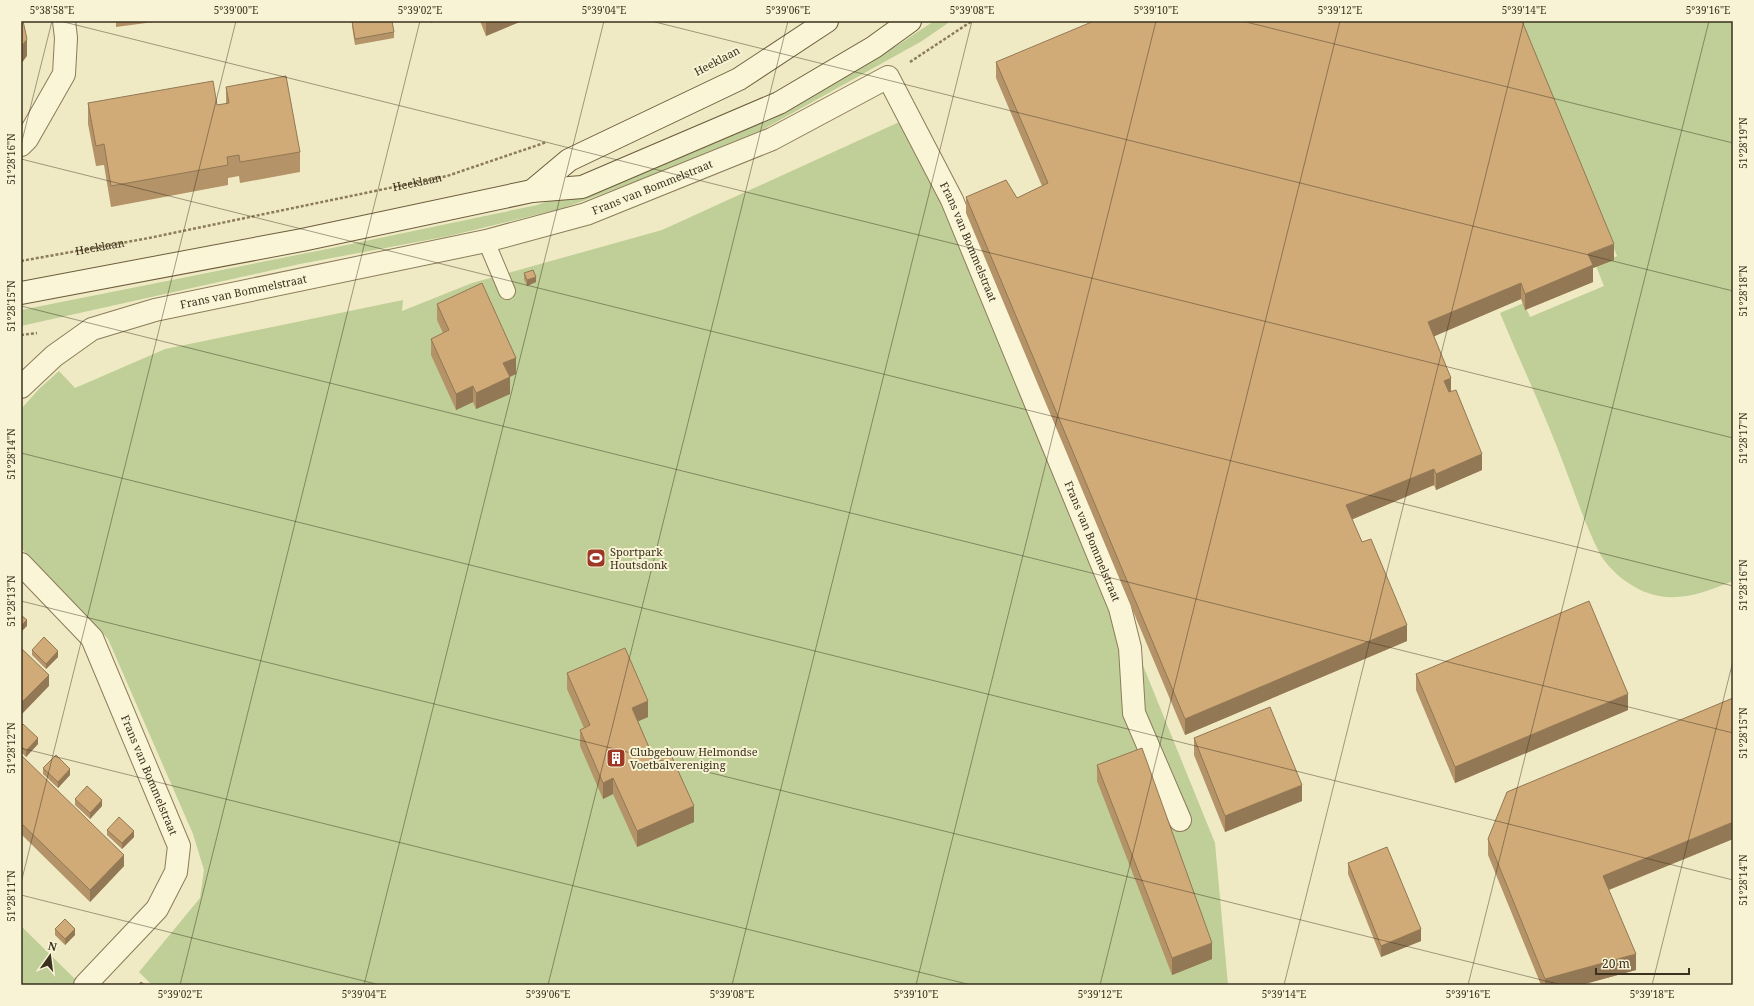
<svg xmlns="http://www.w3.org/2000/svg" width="1754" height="1006" font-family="'Noto Serif',serif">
<rect width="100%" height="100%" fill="#f0eac4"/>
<g fill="#bfcf97">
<polygon points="934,21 951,21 922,41 753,135 669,169 564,208 449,236 300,264 21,326 21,310 332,248 537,205 647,168 774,115 898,45"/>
<path d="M1519,21H1733V581C1694,597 1662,608 1624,580C1617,575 1604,562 1600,554C1583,521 1571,481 1557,447C1539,401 1518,357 1500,313L1524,303L1530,317L1604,286L1596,266L1617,256Z"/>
<polygon points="919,113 1215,843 1228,985 152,985 139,972 200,898 204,870 193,834 108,639 21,548 21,409 39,389 59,371 75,388 165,349 403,300 402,311 472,283 662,230"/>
<polygon points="21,926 77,981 73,985 21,985"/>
</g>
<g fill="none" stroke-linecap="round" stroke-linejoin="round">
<defs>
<polyline id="service" points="486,241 507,291"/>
<g id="minor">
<polyline points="21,145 27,139 64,74 66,38 64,21"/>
<path id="s2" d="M21,387L54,356L92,329L155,310L486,241L586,214L772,139L888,77L952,200L1120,608L1130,648L1134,713L1180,820"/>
<path id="s3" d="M21,564L92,638L179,846L176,872L157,909L85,985"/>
</g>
<g id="secondary">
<polyline points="532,191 569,160 739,79 827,21"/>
<polyline points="21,293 302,240 532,191 582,187 779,103 874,47 910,21"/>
</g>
</defs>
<use href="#service" stroke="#8c7c59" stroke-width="18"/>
<use href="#minor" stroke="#8c7c59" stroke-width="24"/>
<use href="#secondary" stroke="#6e5d3c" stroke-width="24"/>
<g stroke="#8c7c59" stroke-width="2.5" stroke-dasharray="3 2" stroke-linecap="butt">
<polyline points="910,62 972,21"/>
<path id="s1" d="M21,261L149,238L447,176L547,142"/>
<polyline points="21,335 37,333"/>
</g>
<use href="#service" stroke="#faf5d7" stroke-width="16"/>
<use href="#minor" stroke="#faf5d7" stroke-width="22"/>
<use href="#secondary" stroke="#faf5d7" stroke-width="22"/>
</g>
<g fill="#b39367">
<polygon points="116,21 161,21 116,27"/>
<polygon points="352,21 394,32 394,38 355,45 352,26"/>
<polygon points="480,21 522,21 486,36"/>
<polygon points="996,62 1614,260 1593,268 1593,282 1525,310 1521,299 1434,336 1451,392 1482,470 1436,490 1434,485 1352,519 1362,542 1407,641 1185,735 966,213 966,197 1017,198 1042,186 996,78"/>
<polygon points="226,87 300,152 300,172 240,183 239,176 228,178 228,185 111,207 104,165 96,166 88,124 88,103 217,105 226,104"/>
<polygon points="524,273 536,282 527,286 524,279"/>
<polygon points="437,304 516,374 509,377 510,394 476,409 473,402 456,410 431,355 431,339 443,333 437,320"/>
<polygon points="32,650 58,657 46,669 32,655"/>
<polygon points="567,673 648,717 638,721 654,759 694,822 637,847 613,794 603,799 580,746 580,730 584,728 567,689"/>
<polygon points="1416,674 1628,710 1455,783 1416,690"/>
<polygon points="21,726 38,744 26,757 21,752"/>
<polygon points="1194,738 1302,801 1225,832 1194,755"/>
<polygon points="21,755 124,866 90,902 21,834"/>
<polygon points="1097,765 1212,959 1172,975 1097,781"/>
<polygon points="43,768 70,775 58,788 43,774"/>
<polygon points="75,799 102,806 90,819 75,805"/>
<polygon points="107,830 134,837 122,849 107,835"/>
<polygon points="1488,839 1733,839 1609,890 1636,970 1581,985 1541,985 1488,855"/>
<polygon points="1348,863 1421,941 1381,957 1348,874"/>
<polygon points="55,929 75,935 65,945 55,935"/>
</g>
<g fill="#927854">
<polygon points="431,21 436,21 431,23"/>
<polygon points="486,21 522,21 486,36"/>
<polygon points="27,39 27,56 21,64 21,47"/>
<polygon points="1614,244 1614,260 1593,268 1593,282 1525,310 1525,294 1588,254"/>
<polygon points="536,277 536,282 527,286 527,280"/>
<polygon points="1521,283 1521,299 1428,339 1428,322"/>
<polygon points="516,358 516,374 503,380 503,363"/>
<polygon points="510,377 510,394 476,409 476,393"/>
<polygon points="1451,378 1451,394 1444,397 1444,381"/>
<polygon points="473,386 473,402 456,410 456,394"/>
<polygon points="1482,454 1482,470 1436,490 1436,474"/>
<polygon points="1434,469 1434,485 1346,522 1346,505"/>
<polygon points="27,620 27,626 21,632 21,626"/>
<polygon points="1407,625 1407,641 1185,735 1185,719"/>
<polygon points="58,651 58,657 46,669 46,664"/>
<polygon points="49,675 49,686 21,715 21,703"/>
<polygon points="1628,694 1628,710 1455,783 1455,767"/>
<polygon points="648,701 648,717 632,724 632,708"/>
<polygon points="38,738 38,744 26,757 26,751"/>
<polygon points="70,769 70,775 58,788 58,782"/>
<polygon points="613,778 613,794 603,799 603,783"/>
<polygon points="1302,785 1302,801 1225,832 1225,816"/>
<polygon points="102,800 102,806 90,819 90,813"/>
<polygon points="694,806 694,822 637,847 637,831"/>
<polygon points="1733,822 1733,839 1603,892 1603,876"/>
<polygon points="134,831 134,837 122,849 122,843"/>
<polygon points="124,855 124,866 90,902 90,890"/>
<polygon points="75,929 75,935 65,945 65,939"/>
<polygon points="1421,929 1421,941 1381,957 1381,946"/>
<polygon points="1212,943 1212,959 1172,975 1172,958"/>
<polygon points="1636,954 1636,970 1581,985 1545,985 1545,979"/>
</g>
<g fill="#d0ab78" stroke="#927854">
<polygon points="21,21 23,21 27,39 21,47"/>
<polygon points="352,21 392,21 394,32 355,39"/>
<polygon points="1094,21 1522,21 1614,244 1588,254 1593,265 1525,294 1521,283 1428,322 1451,378 1444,381 1449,392 1456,390 1482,454 1436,474 1434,469 1346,505 1362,542 1371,539 1407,625 1185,719 966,197 1006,180 1017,198 1048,183 996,62"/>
<polygon points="286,76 300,152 240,162 239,155 227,157 228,165 111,186 104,144 96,146 88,103 213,81 217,105 229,103 226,87"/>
<polygon points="533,270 536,277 527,280 524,273"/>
<polygon points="482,283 516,358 503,363 510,377 476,393 473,386 456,394 431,339 449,330 437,304"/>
<polygon points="1589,601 1628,694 1455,767 1416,674"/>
<polygon points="21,615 27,620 21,626"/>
<polygon points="44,637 58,651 46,664 32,650"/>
<polygon points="21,648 49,675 21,703"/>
<polygon points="625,648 648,701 632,708 654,759 670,753 694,806 637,831 613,778 603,783 580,730 590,725 567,673"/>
<polygon points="1733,698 1733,822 1603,876 1636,954 1545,979 1488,839 1507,792"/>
<polygon points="1270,707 1302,785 1225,816 1194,738"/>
<polygon points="23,724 38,738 26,751 21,746 21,726"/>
<polygon points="1142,748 1212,943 1172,958 1097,765"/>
<polygon points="21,755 124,855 90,890 21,823"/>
<polygon points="56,755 70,769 58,782 43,768"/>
<polygon points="87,786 102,800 90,813 75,799"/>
<polygon points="119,817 134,831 122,843 107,830"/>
<polygon points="1387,847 1421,929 1381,946 1348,863"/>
<polygon points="65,919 75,929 65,939 55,929"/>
<polygon points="141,982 145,985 138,985"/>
</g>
<path fill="none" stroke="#3b311e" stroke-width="1" stroke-opacity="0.45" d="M60,21L1733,438M651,21L1733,291M1242,21L1733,143M21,145L52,21M21,159L1733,586M21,306L1733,733M21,453L1733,880M21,601L1562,985M21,748L971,985M21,883L236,21M21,895L380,985M180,985L420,21M364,985L604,21M548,985L788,21M732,985L972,21M916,985L1156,21M1100,985L1340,21M1284,985L1524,21M1468,985L1709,21M1652,985L1733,661"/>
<defs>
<symbol id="stadium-square" viewBox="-11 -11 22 22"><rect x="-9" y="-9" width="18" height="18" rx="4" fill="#9e3826" stroke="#f7f3d4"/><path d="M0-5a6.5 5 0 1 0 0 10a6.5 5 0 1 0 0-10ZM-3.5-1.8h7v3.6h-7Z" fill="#fff"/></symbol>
<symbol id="building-square" viewBox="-11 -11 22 22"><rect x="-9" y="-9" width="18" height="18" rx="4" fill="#9e3826" stroke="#f7f3d4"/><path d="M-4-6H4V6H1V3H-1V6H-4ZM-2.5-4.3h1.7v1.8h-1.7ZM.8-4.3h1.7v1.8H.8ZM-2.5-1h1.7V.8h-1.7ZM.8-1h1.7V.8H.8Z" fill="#fff"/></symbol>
</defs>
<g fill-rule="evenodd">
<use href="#stadium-square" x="585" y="547" width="22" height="22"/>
<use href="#building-square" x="605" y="747" width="22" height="22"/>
</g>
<g text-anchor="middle" stroke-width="4" stroke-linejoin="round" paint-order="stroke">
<g font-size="11" fill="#3b311e" stroke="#f7f3d4">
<text transform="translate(717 61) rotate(-28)" y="4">Heeklaan</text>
<text dy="4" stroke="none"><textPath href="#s1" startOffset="404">Heeklaan</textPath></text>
<text dy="4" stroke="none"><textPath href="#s2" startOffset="671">Frans van Bommelstraat</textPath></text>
<text dy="4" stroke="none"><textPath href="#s2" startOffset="1115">Frans van Bommelstraat</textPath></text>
<text dy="4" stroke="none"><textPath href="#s1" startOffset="80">Heeklaan</textPath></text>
<text dy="4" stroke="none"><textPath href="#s2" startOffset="248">Frans van Bommelstraat</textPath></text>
<text dy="4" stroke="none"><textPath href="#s2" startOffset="1439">Frans van Bommelstraat</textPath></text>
<text dy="4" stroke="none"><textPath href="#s3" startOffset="251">Frans van Bommelstraat</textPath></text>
</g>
<g font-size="11" fill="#3b311e" stroke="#f7f3d4" text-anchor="start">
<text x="610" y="556">Sportpark<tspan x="610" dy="13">Houtsdonk</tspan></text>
<text x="630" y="756">Clubgebouw Helmondse<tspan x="630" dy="13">Voetbalvereniging</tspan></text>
</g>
</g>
<rect width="1754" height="1006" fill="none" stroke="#f7f3d4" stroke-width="44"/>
<g transform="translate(50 956) rotate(14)" stroke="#f7f3d4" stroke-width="3" paint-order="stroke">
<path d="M0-3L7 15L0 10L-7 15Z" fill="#3b311e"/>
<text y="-6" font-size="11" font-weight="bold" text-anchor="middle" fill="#3b311e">N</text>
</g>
<path d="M1596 968v6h93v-6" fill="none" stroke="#3b311e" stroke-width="2"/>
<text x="1602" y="968" font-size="12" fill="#3b311e" stroke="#f7f3d4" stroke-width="3" paint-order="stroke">20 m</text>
<rect x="22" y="22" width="1710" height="962" fill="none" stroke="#3b311e" stroke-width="1.5"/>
<g font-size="10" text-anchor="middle" fill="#3b311e">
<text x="52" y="14">5°38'58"E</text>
<text x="236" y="14">5°39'00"E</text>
<text x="420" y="14">5°39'02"E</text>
<text x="604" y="14">5°39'04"E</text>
<text x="788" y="14">5°39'06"E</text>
<text x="972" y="14">5°39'08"E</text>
<text x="1156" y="14">5°39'10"E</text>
<text x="1340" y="14">5°39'12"E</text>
<text x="1524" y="14">5°39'14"E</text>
<text x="1708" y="14">5°39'16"E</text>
<text transform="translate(1743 143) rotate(-90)" y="4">51°28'19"N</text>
<text transform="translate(11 159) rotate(-90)" y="4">51°28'16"N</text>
<text transform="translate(1743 291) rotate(-90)" y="4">51°28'18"N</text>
<text transform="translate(11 306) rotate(-90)" y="4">51°28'15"N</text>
<text transform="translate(1743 438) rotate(-90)" y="4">51°28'17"N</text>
<text transform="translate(11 454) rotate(-90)" y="4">51°28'14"N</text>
<text transform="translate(1743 585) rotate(-90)" y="4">51°28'16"N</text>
<text transform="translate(11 601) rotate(-90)" y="4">51°28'13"N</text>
<text transform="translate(1743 733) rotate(-90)" y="4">51°28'15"N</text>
<text transform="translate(11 748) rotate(-90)" y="4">51°28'12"N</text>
<text transform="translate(1743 880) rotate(-90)" y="4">51°28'14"N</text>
<text transform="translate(11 896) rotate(-90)" y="4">51°28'11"N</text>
<text x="180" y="998">5°39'02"E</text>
<text x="364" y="998">5°39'04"E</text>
<text x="548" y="998">5°39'06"E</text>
<text x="732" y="998">5°39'08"E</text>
<text x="916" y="998">5°39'10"E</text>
<text x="1100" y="998">5°39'12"E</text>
<text x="1284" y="998">5°39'14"E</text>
<text x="1468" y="998">5°39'16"E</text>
<text x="1652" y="998">5°39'18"E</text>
</g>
</svg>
